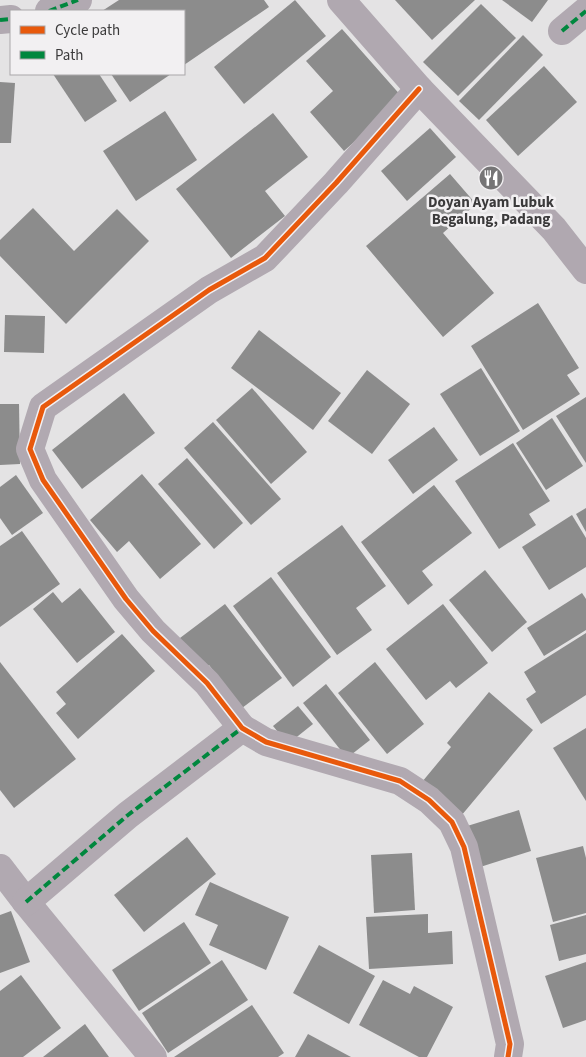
<svg xmlns="http://www.w3.org/2000/svg" width="586" height="1057" font-family="'Source Sans 3',sans-serif">
<rect width="100%" height="100%" fill="#e4e3e4"/>
<g fill="#8c8c8c">
<polygon points="119,0 264,0 269,7 184,65 184,11 102,11"/>
<polygon points="295,0 326,36 244,104 214,67"/>
<polygon points="395,0 475,0 432,40"/>
<polygon points="502,0 548,0 532,22"/>
<polygon points="481,4 516,38 458,96 423,62"/>
<polygon points="342,29 403,98 344,151 310,112 333,91 306,61"/>
<polygon points="523,35 543,55 479,120 459,101"/>
<polygon points="544,66 577,102 518,156 486,120"/>
<polygon points="53,74 99,74 117,101 85,122"/>
<polygon points="111,74 171,74 130,102"/>
<polygon points="0,82 15,83 11,143 0,143"/>
<polygon points="165,111 197,160 136,201 103,151"/>
<polygon points="273,113 308,157 265,191 285,216 231,258 176,189"/>
<polygon points="430,128 456,157 407,201 381,171"/>
<polygon points="450,174 476,204 443,233 494,293 443,337 366,246"/>
<polygon points="33,208 74,251 117,209 149,241 66,324 0,256 0,240"/>
<polygon points="538,303 579,368 567,375 580,394 523,430 471,346"/>
<polygon points="5,315 45,316 44,353 4,352"/>
<polygon points="259,330 341,393 313,430 231,368"/>
<polygon points="481,368 520,431 480,456 440,394"/>
<polygon points="367,370 410,404 372,454 328,421"/>
<polygon points="252,388 307,452 271,484 216,420"/>
<polygon points="124,393 155,433 82,489 52,450"/>
<polygon points="586,397 586,463 556,416"/>
<polygon points="0,404 19,404 20,464 0,465"/>
<polygon points="552,418 583,466 546,490 516,443"/>
<polygon points="213,422 281,499 251,525 184,448"/>
<polygon points="434,427 458,460 413,494 388,460"/>
<polygon points="513,443 550,501 529,514 536,525 499,549 455,481"/>
<polygon points="187,458 243,523 214,549 158,484"/>
<polygon points="142,474 201,544 160,579 129,541 117,552 90,520"/>
<polygon points="16,475 43,513 12,535 0,518 0,487"/>
<polygon points="434,485 472,533 422,571 433,585 408,605 361,542"/>
<polygon points="586,508 586,532 576,514"/>
<polygon points="572,515 586,538 586,567 549,590 522,547"/>
<polygon points="342,525 386,586 356,608 372,630 337,655 277,573"/>
<polygon points="22,531 60,584 0,627 0,546"/>
<polygon points="485,570 527,622 492,652 449,600"/>
<polygon points="271,577 331,657 293,687 233,606"/>
<polygon points="80,588 115,632 77,663 33,609 53,592 62,603"/>
<polygon points="582,593 586,599 586,630 544,656 527,628"/>
<polygon points="225,604 282,678 242,708 209,665 200,672 176,641"/>
<polygon points="443,604 488,663 456,688 450,681 426,700 386,649"/>
<polygon points="586,633 586,695 541,724 526,699 536,692 524,672"/>
<polygon points="122,634 155,671 78,739 56,713 66,704 56,692"/>
<polygon points="0,662 76,759 14,808 0,790"/>
<polygon points="375,662 424,724 387,754 338,693"/>
<polygon points="326,684 370,740 347,758 303,703"/>
<polygon points="489,692 533,730 461,816 422,782 451,747 447,743"/>
<polygon points="298,706 313,724 288,744 273,726"/>
<polygon points="586,728 586,801 553,748"/>
<polygon points="519,810 531,851 477,868 464,827"/>
<polygon points="187,837 216,874 144,932 114,895"/>
<polygon points="583,846 586,858 586,913 553,922 536,858"/>
<polygon points="412,853 415,910 374,913 371,855"/>
<polygon points="210,882 289,917 266,970 209,945 218,925 195,915"/>
<polygon points="11,911 30,962 0,973 0,915"/>
<polygon points="428,914 428,933 452,931 453,964 369,969 366,917"/>
<polygon points="586,915 586,954 559,961 550,925"/>
<polygon points="184,922 211,963 139,1011 112,970"/>
<polygon points="319,945 375,976 349,1024 293,993"/>
<polygon points="222,960 248,1000 168,1053 142,1013"/>
<polygon points="586,962 586,1020 563,1028 545,976"/>
<polygon points="21,975 61,1028 23,1057 0,1057 0,991"/>
<polygon points="383,980 410,994 414,986 453,1007 427,1057 419,1057 359,1025"/>
<polygon points="252,1005 284,1053 278,1057 174,1057"/>
<polygon points="85,1024 109,1057 43,1057"/>
<polygon points="308,1034 351,1057 295,1057"/>
</g>
<g fill="none" stroke-linecap="round" stroke-linejoin="round">
<g stroke="#b1a9b1" stroke-width="28">
<polyline points="49,11 78,0"/>
<polyline points="0,20 11,19"/>
<polyline points="562,31 586,11"/>
<polyline points="419,89 336,183 265,258 209,290 43,407 30,449 43,480 126,599 153,631 207,683 242,728 266,742 400,781 429,800 452,822 464,847 510,1044 508,1057"/>
<polyline points="0,868 26,902 153,1057"/>
<polyline points="26,902 128,815 242,728"/>
</g>
<polyline stroke="#b0a8b0" stroke-width="28" points="341,0 419,89 554,229 586,270"/>
<g stroke="#00873e" stroke-width="4" stroke-dasharray="8 4" stroke-linecap="butt">
<polyline points="49,11 78,0"/>
<polyline points="0,20 11,19"/>
<polyline points="562,31 586,11"/>
<polyline points="26,902 128,815 242,728"/>
</g>
<defs>
<polyline id="cycleway" points="419,89 336,183 265,258 209,290 43,407 30,449 43,480 126,599 153,631 207,683 242,728 266,742 400,781 429,800 452,822 464,847 510,1044 508,1057"/>
</defs>
<use href="#cycleway" stroke="#f2f0f2" stroke-width="8"/>
<use href="#cycleway" stroke="#e8590c" stroke-width="5"/>
</g>
<defs>
<symbol id="restaurant-disc" viewBox="-11 -11 22 22"><circle r="9.5" fill="#767576" stroke="#f2f0f2"/><path d="M-5-6h1v4h1v-4h1v4h1v-4h1v5L-1.5 .5V6h-2V.5L-5-1ZM5-6V6H3V1.5H1.5Q1.5-4 5-6Z" fill="#fff"/></symbol>
</defs>
<g fill-rule="evenodd">
<use href="#restaurant-disc" x="477" y="164" width="28" height="28"/>
</g>
<g text-anchor="middle" stroke-width="5" stroke-linejoin="round" paint-order="stroke">
<g font-size="15" font-weight="bold" fill="#3b3a3b" stroke="#f2f0f2">
<text x="491" y="207">Doyan Ayam Lubuk<tspan x="491" dy="17">Begalung, Padang</tspan></text>
</g>
</g>
<rect x="10" y="10" width="175" height="65" fill="#f2f0f2" stroke="#a9a7a9"/>
<rect x="20" y="26" width="25" height="8" fill="#e8590c" stroke="#a9a7a9"/>
<text x="55" y="35" font-size="15" fill="#3b3a3b">Cycle path</text>
<rect x="20" y="51" width="25" height="8" fill="#00873e" stroke="#a9a7a9"/>
<text x="55" y="60" font-size="15" fill="#3b3a3b">Path</text>
</svg>
